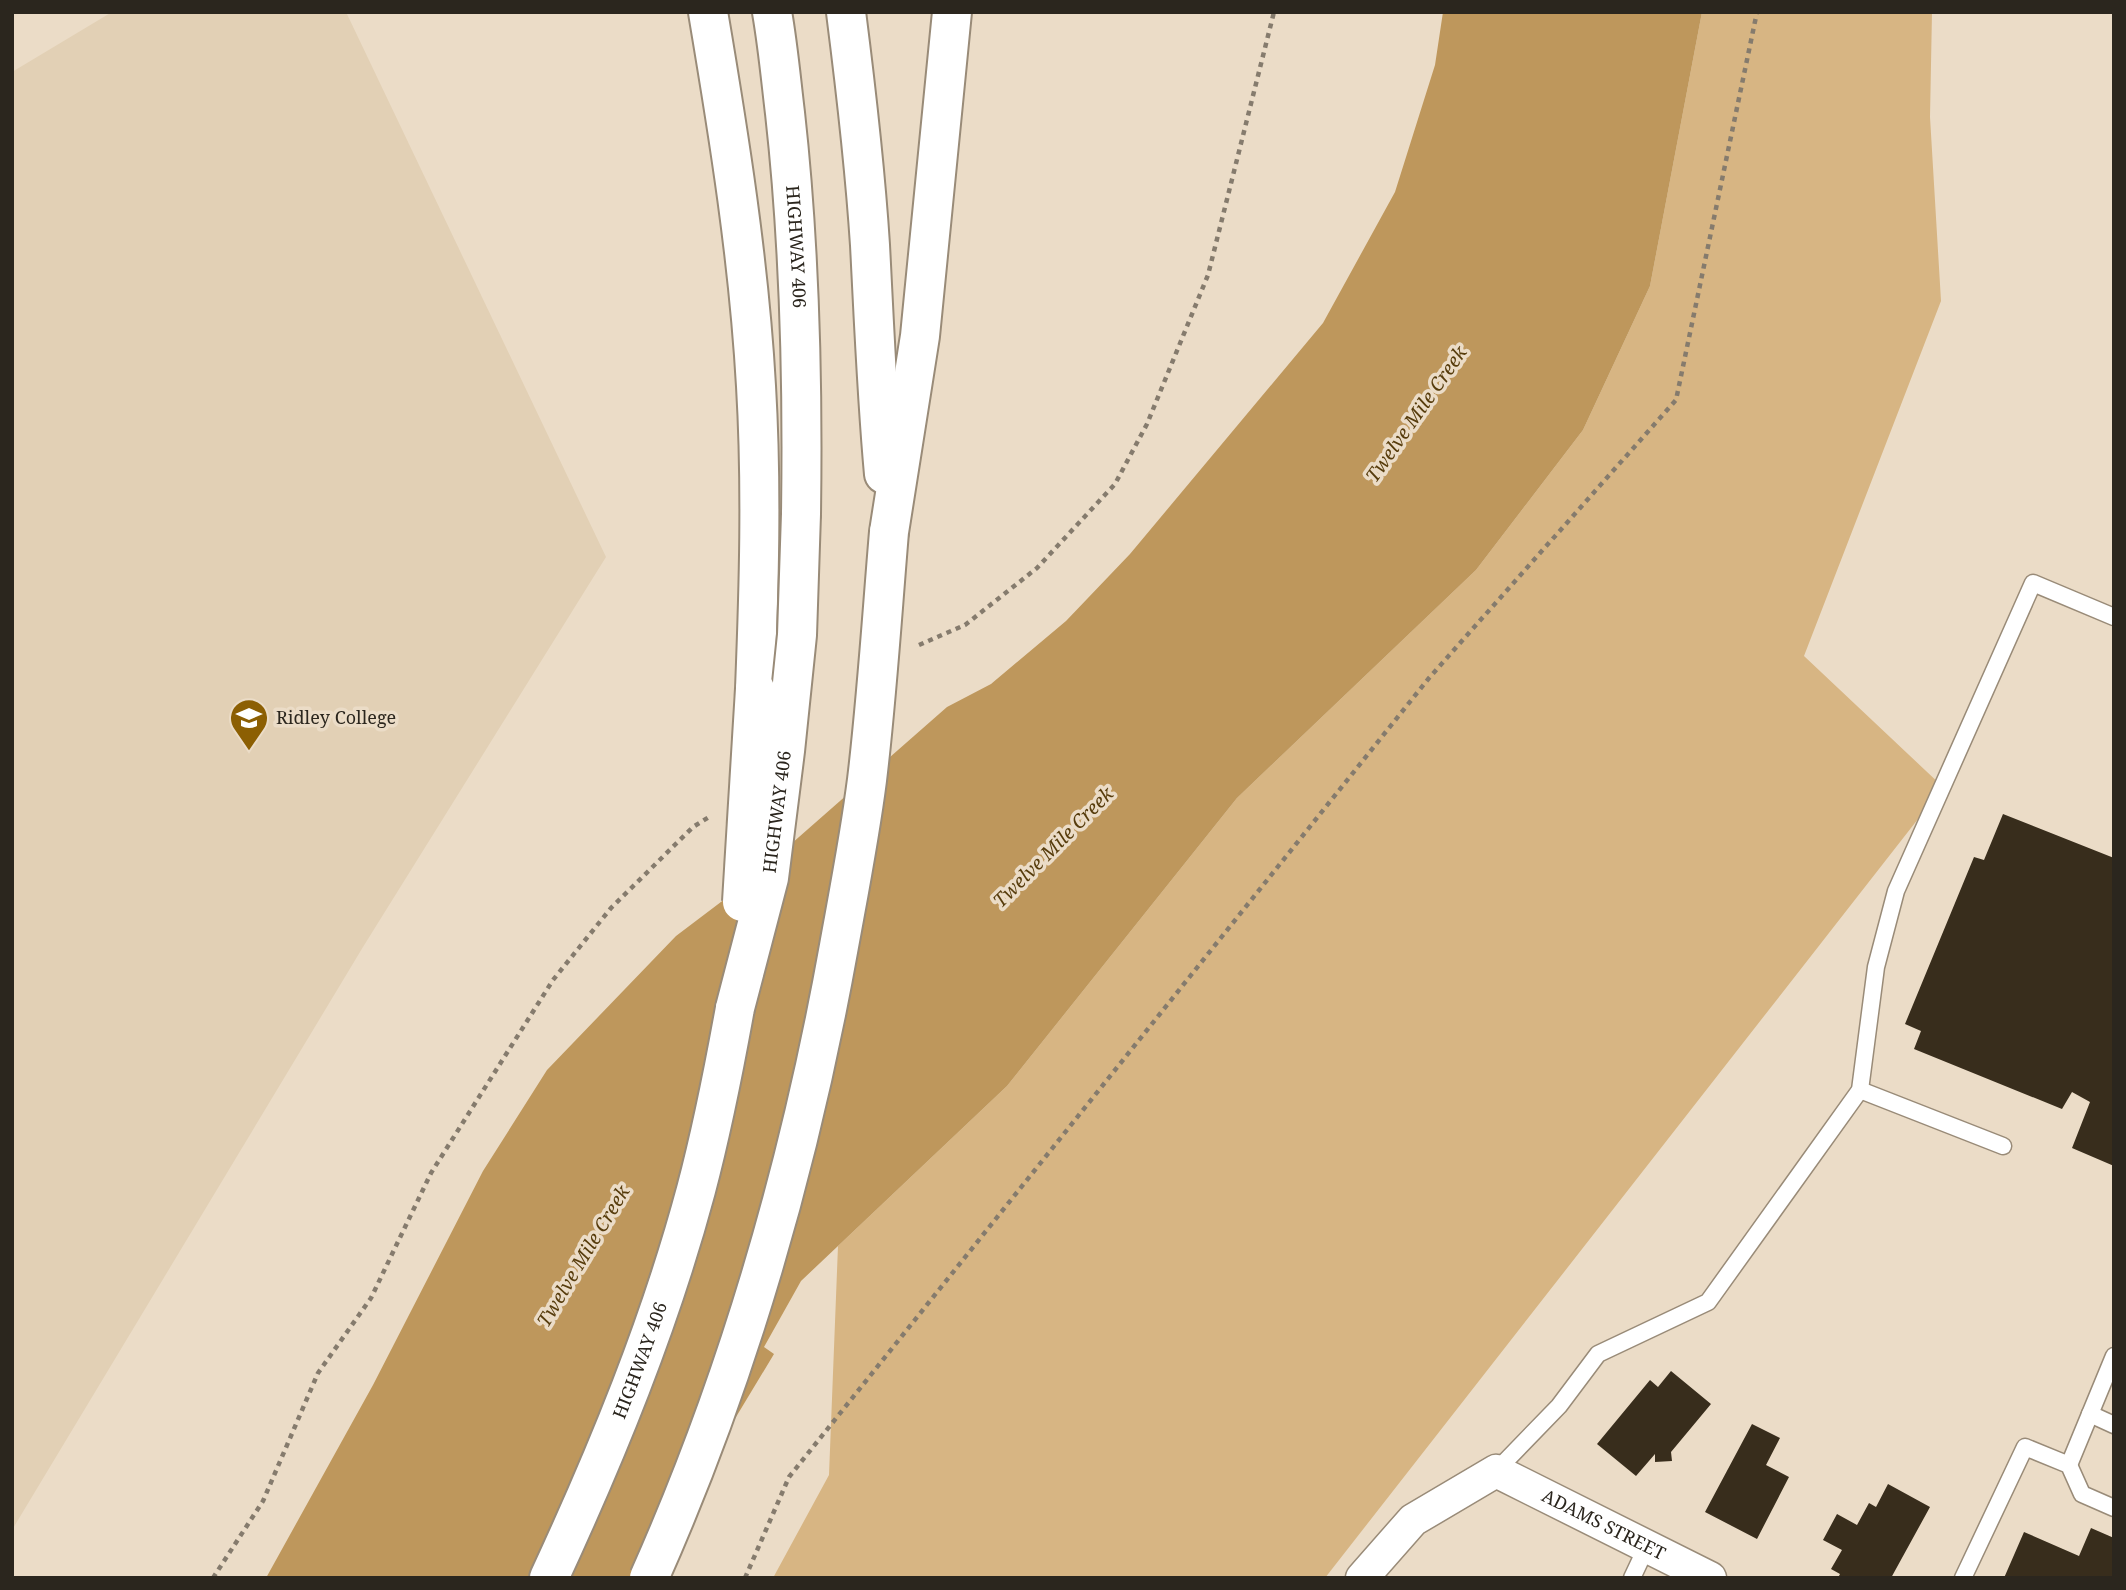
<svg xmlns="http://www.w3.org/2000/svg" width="2126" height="1590" font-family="'Noto Serif',serif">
<rect width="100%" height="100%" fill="#ebdcc7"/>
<polygon fill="#e2d0b5" points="112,12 346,12 606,557 363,947 12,1530 12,72"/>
<polygon fill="#d7b583" points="1702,12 1932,12 1930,117 1941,301 1804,656 1943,787 1325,1578 773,1578 829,1475 838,1246 1007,1086 1237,798 1476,570 1583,430 1650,286"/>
<polygon fill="#be975c" points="1443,12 1702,12 1650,286 1583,430 1476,570 1237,798 1007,1086 801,1281 764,1347 774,1354 639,1578 266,1578 373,1385 483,1171 547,1070 676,936 750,880 947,707 991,684 1066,621 1130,554 1323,323 1395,192 1435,65"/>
<g fill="#382d1c">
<polygon points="2003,814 2114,858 2114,1166 2072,1148 2090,1102 2072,1092 2062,1109 1914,1049 1921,1031 1905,1024 1974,857 1984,860"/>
<polygon points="1671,1371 1711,1404 1671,1452 1672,1461 1655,1462 1655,1454 1636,1476 1597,1444 1650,1380 1658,1387"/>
<polygon points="1752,1424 1780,1438 1766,1465 1789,1477 1757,1539 1705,1512"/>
<polygon points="1888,1484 1930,1507 1891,1578 1838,1578 1840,1574 1831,1569 1842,1550 1823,1540 1837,1514 1857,1525 1869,1503 1876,1507"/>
<polygon points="2091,1528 2114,1538 2114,1578 2004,1578 2024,1532 2079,1556"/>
</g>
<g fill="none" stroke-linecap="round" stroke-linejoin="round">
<defs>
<g id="lane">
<polyline points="1860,1090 2003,1146"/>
<polyline points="2090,1414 2114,1425"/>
<polyline points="2069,1465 2114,1356"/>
<polyline points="1496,1471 1559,1406 1598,1354 1708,1302 1860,1090 1876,967 1896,891 2033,583 2114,617"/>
<polyline points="1632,1578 1647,1546"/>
<polyline points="1963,1578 2025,1447 2069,1465 2082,1494 2114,1508"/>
</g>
<g id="street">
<path id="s1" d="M1362,1578L1413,1520L1496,1471L1710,1578"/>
</g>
<g id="highway">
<path d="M708,12C729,136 749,261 756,386C762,487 759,588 755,689"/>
<path id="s2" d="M772,12C778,46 781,80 785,113C800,247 803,380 801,514"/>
<path d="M846,12C856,90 865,167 870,245C874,322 877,398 884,474"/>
<polyline points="889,532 920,336 952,12"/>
<path id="s3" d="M549,1578C607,1453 660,1324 696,1190C712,1130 724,1069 735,1008"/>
</g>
</defs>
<use href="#lane" stroke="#998b78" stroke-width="19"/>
<use href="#street" stroke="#998b78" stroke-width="35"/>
<use href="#highway" stroke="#998b78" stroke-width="42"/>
<g stroke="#857b6d" stroke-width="4.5" stroke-dasharray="5 5" stroke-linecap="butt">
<polyline points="919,645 965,625 1037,568 1115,484 1147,424 1208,275 1274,12"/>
<polyline points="213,1578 263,1501 318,1373 371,1298 431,1173 553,980 611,908 693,827 709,817"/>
<polyline points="745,1578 789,1477 1429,678 1676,400 1757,12"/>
</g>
<use href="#lane" stroke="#fff" stroke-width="16"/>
<use href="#street" stroke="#fff" stroke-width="32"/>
<use href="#highway" stroke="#fff" stroke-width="38"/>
<defs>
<g id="highway-bridge">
<polyline points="742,902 755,689"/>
<path id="s4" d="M735,1008L769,878L785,751L797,635L801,514"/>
<path d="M649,1578C739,1376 800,1163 839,946C849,891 860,835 867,780C877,697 882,615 889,532"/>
</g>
</defs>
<use href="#highway-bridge" stroke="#998b78" stroke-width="42" stroke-linecap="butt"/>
<use href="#highway-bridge" stroke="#fff" stroke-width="38"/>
</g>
<defs>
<symbol id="school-pin" viewBox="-11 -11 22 30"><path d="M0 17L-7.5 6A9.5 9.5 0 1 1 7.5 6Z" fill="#8c5f03" stroke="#ebdcc7"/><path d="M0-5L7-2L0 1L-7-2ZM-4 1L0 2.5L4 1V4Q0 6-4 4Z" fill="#fff"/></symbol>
</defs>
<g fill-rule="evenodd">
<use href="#school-pin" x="227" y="696" width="44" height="60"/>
</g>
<g text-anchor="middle" stroke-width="7" stroke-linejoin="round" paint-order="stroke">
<g font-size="18" fill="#2b261e" stroke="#ebdcc7">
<text dy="6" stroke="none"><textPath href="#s2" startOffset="236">HIGHWAY 406</textPath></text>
<text dy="6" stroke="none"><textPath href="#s4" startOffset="201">HIGHWAY 406</textPath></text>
<text dy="6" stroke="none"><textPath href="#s3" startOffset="236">HIGHWAY 406</textPath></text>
<text dy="6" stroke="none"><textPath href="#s1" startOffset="294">ADAMS STREET</textPath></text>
</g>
<g font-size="18" fill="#2b261e" stroke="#ebdcc7" text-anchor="start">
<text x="276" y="724">Ridley College</text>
</g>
<g font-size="19" font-style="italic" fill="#573c0c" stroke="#ebdcc7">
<text transform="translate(1416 414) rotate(-55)" y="7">Twelve Mile Creek</text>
<text transform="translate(1053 847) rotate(-45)" y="7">Twelve Mile Creek</text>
<text transform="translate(583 1256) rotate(-59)" y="7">Twelve Mile Creek</text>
</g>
</g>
<rect width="2126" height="1590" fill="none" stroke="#2b261e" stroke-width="28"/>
</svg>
